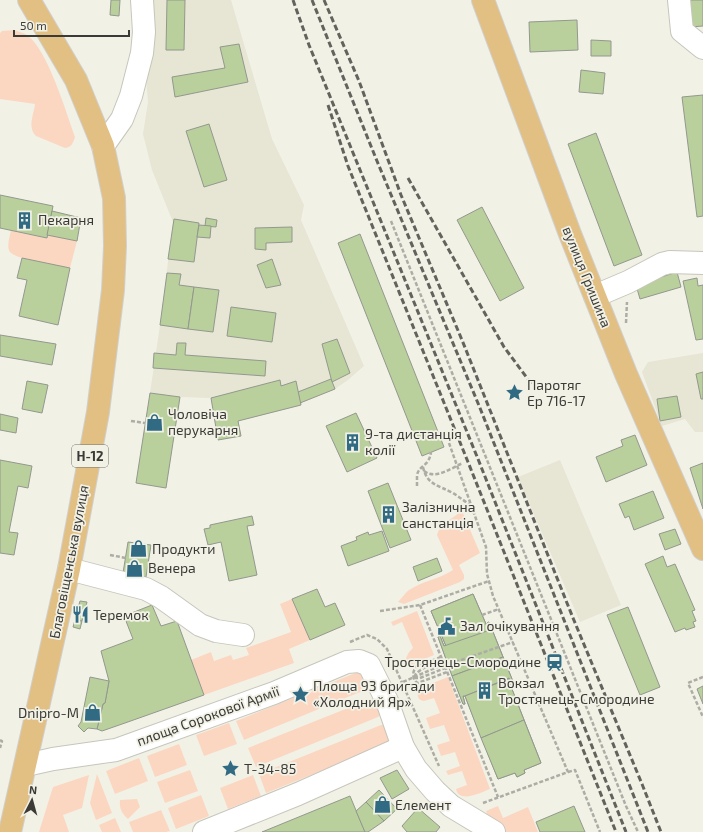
<svg xmlns="http://www.w3.org/2000/svg" width="703" height="832" font-family="'Exo 2',sans-serif">
<rect width="100%" height="100%" fill="#f2f1e6"/>
<g fill="#e7e5d3">
<polygon points="149,0 231,0 272,139 304,205 301,220 364,366 348,380 335,389 303,402 299,406 238,421 241,436 218,440 211,398 180,397 150,393 160,325 173,222 152,170 143,134 148,102 146,78"/>
<polygon points="703,353 703,432 695,432 685,419 662,426 642,372 648,362"/>
<polygon points="560,460 621,605 580,622 518,477"/>
</g>
<g fill="#fbd7c2">
<path d="M14,30C19,32 25,33 28,36C48,51 66,112 75,137C73,143 72,147 65,148L36,136C27,127 34,114 35,104L0,99V33L2,31Z"/>
<path d="M11,230L47,238V235L77,241L70,268C58,266 17,260 10,252C6,247 10,236 11,230Z"/>
<path d="M462,511L480,553L459,565L464,575V579L460,582L404,604L398,602C402,598 405,593 409,590C423,581 439,579 453,570L437,535C439,525 454,517 462,511Z"/>
<polygon points="292,599 310,640 289,649 294,663 204,695 191,660 211,652 214,661 231,655 233,660 249,655 246,648 291,632 280,604"/>
<polygon points="417,611 434,655 408,666 406,658 409,652 413,648 402,622 393,626 391,622"/>
<polygon points="358,672 361,672 369,688 365,690 244,740 236,721"/>
<path d="M448,677L490,789C482,792 459,804 456,789L467,785L462,771L448,775L446,771L460,766L455,752L441,756L437,745L450,741L444,725L430,729L426,718L440,713L434,698L424,701C417,700 416,694 420,688Z"/>
<polygon points="373,698 376,698 381,714 378,717 256,767 248,748"/>
<polygon points="229,723 237,744 204,756 196,735"/>
<polygon points="381,725 387,725 393,732 388,744 266,793 259,774"/>
<polygon points="179,744 187,765 155,777 147,756"/>
<polygon points="139,758 148,781 115,794 106,771"/>
<polygon points="190,770 198,791 165,803 157,782"/>
<polygon points="97,774 112,813 96,820 90,803"/>
<polygon points="89,775 82,808 63,815 69,832 39,832 53,787"/>
<polygon points="253,775 261,796 228,809 220,788"/>
<polygon points="201,795 209,816 176,829 168,808"/>
<path d="M137,799L140,807L128,819C122,814 119,808 120,800Z"/>
<polygon points="498,806 503,818 528,807 538,832 504,832 490,823 486,811"/>
<polygon points="161,810 170,831 166,832 133,832 129,822"/>
<polygon points="115,818 121,832 102,832 99,825"/>
</g>
<g fill="#b9d09d" stroke="#93988e">
<polygon points="111,0 120,0 119,16 110,15"/>
<polygon points="167,0 185,0 184,50 166,50"/>
<polygon points="688,0 703,0 703,26 690,27"/>
<polygon points="577,20 578,50 530,52 529,22"/>
<polygon points="591,40 611,41 611,56 591,56"/>
<polygon points="239,44 248,82 175,97 172,77 225,68 220,47"/>
<polygon points="581,70 605,73 603,94 579,92"/>
<polygon points="703,95 703,216 697,217 682,97"/>
<polygon points="209,124 227,180 204,187 186,131"/>
<polygon points="596,133 642,255 614,266 568,144"/>
<polygon points="0,195 53,206 47,238 0,228"/>
<polygon points="482,207 524,288 500,301 457,220"/>
<polygon points="52,211 81,218 77,241 47,235"/>
<polygon points="206,218 217,220 216,227 205,226"/>
<polygon points="174,219 199,223 194,262 168,259"/>
<polygon points="199,225 211,226 210,238 197,237"/>
<polygon points="292,227 292,242 266,243 266,250 255,249 255,228"/>
<polygon points="360,234 444,447 422,456 338,243"/>
<polygon points="22,258 70,268 58,325 19,316 27,280 17,278"/>
<polygon points="272,259 281,285 266,288 257,265"/>
<polygon points="677,272 681,287 640,299 636,285"/>
<polygon points="167,273 181,274 179,285 194,287 188,329 160,325"/>
<polygon points="697,278 698,286 703,285 703,339 696,340 683,281"/>
<polygon points="194,287 219,290 213,332 188,329"/>
<polygon points="231,307 276,313 272,342 227,336"/>
<polygon points="0,335 56,344 52,365 0,356"/>
<polygon points="337,339 350,373 332,382 322,344"/>
<polygon points="177,343 186,343 185,355 266,361 265,376 153,368 154,353 176,355"/>
<polygon points="703,372 703,399 701,399 696,374"/>
<polygon points="331,379 335,389 300,403 298,392"/>
<polygon points="280,380 281,386 296,381 301,405 238,421 241,436 218,440 211,398"/>
<polygon points="27,381 48,385 42,413 22,409"/>
<polygon points="150,393 180,397 166,488 136,483"/>
<polygon points="677,396 681,417 660,421 657,399"/>
<polygon points="356,413 377,458 347,472 326,426"/>
<polygon points="0,414 18,418 16,433 0,430"/>
<polygon points="635,435 647,465 606,482 596,457 623,446 621,440"/>
<polygon points="0,460 32,466 28,488 18,486 9,532 18,533 14,555 0,553"/>
<polygon points="703,463 703,509 690,468"/>
<polygon points="388,483 411,540 390,548 368,491"/>
<polygon points="653,491 664,518 634,530 629,516 625,518 619,504"/>
<polygon points="252,516 254,525 247,526 257,575 229,581 221,542 208,545 204,529 210,528 210,525"/>
<polygon points="675,529 681,544 665,550 659,534"/>
<polygon points="382,531 389,551 348,566 341,546 357,540 356,537 368,532 369,535"/>
<polygon points="128,542 151,545 146,577 123,573"/>
<polygon points="663,556 667,567 675,564 695,610 692,611 696,621 693,622 695,627 686,630 685,628 675,632 645,564"/>
<polygon points="437,558 442,571 418,581 413,567"/>
<polygon points="317,589 325,607 335,603 345,625 310,640 292,599"/>
<polygon points="473,594 489,631 446,646 431,611"/>
<polygon points="473,594 489,631 490,630 487,623 489,622 514,684 512,685 509,678 508,679 541,763 524,770 525,773 517,777 515,773 498,779 465,696 463,696 465,704 463,704 438,637 440,636 444,646 446,646 431,611"/>
<polygon points="80,601 87,602 85,610 78,608"/>
<polygon points="152,605 161,626 177,621 204,695 125,723 102,731 97,729 103,704 105,703 109,681 101,651 133,639 124,616"/>
<polygon points="628,607 660,687 640,695 607,615"/>
<polygon points="78,608 85,610 82,621 75,620"/>
<polygon points="75,620 82,621 80,629 73,627"/>
<polygon points="489,622 503,657 452,676 438,637 440,636 444,646 490,630 487,623"/>
<polygon points="503,657 514,684 512,685 509,678 465,696 463,696 465,704 463,704 452,676"/>
<polygon points="90,677 109,681 105,703 103,704 97,729 88,728 84,732 78,726 81,722"/>
<polygon points="508,679 524,720 481,738 465,696"/>
<polygon points="703,686 703,704 697,689"/>
<polygon points="524,720 541,763 524,770 525,773 517,777 515,773 498,779 481,738"/>
<polygon points="397,770 409,789 392,799 380,778"/>
<polygon points="379,790 397,809 384,821 366,802"/>
<polygon points="350,796 365,832 262,832"/>
<polygon points="366,802 384,821 368,832 365,832 356,811"/>
<polygon points="574,806 585,832 540,832 536,822"/>
<polygon points="418,808 440,827 436,832 407,832 402,826"/>
</g>
<g fill="none" stroke-linecap="round" stroke-linejoin="round">
<defs>
<g id="minor">
<polyline points="679,0 682,31 703,48"/>
<polyline points="103,146 122,119 131,96 142,53 144,32 142,0"/>
<polyline points="595,296 628,282 662,264 670,262 703,263"/>
<polyline points="69,569 146,589 161,597 200,625 216,631 243,635"/>
<polyline points="26,765 53,759 116,750 274,693 347,662 359,661 369,665 387,701 403,747 416,769 435,791 451,806 494,832"/>
<polyline points="204,832 298,794 403,747"/>
</g>
<g id="major">
<polyline points="483,0 570,234 626,374 703,549"/>
<polyline points="10,832 69,569 98,412 113,290 115,246 114,198 103,146 76,80 29,0"/>
</g>
</defs>
<use href="#minor" stroke="#c7c6bc" stroke-width="24"/>
<use href="#major" stroke="#d0d0cf" stroke-width="24"/>
<g stroke="#aeada5" stroke-width="2.5" stroke-dasharray="4 2" stroke-linecap="butt">
<polyline points="391,221 626,806 638,832"/>
<polyline points="626,323 627,302"/>
<polyline points="131,421 145,423"/>
<polyline points="449,443 486,547 487,574 493,596 568,772 483,803"/>
<path d="M423,467C427,485 438,485 453,493C459,497 465,501 471,506"/>
<path d="M424,471C436,480 451,468 463,463"/>
<path d="M417,486C417,482 417,478 417,475C419,465 429,467 431,452"/>
<polyline points="110,555 126,558"/>
<polyline points="420,605 498,797"/>
<polyline points="380,611 420,605 489,581"/>
<polyline points="482,615 499,609"/>
<polyline points="350,642 367,635 377,639 387,649 439,766"/>
<path d="M441,657L416,667C412,672 412,680 418,683L447,672"/>
<polyline points="444,666 513,642"/>
<path d="M414,677C420,667 432,665 442,660"/>
<polyline points="703,677 688,683 703,717"/>
<polyline points="414,678 420,678 445,668"/>
<polyline points="403,682 444,664"/>
<polyline points="0,740 2,741 0,748"/>
<polyline points="568,772 575,770 600,832"/>
</g>
<use href="#minor" stroke="#fff" stroke-width="22"/>
<use href="#major" stroke="#e2bf82" stroke-width="22"/>
<g stroke="#63625c" stroke-width="3" stroke-dasharray="6 3" stroke-linecap="butt">
<polyline points="293,0 309,45 478,459 626,832"/>
<polyline points="312,0 377,161 480,408 648,832"/>
<polyline points="324,0 359,81 401,195 462,340 573,618 642,784 661,832"/>
<polyline points="328,105 348,166 468,462 616,832"/>
<polyline points="408,178 504,347 533,386"/>
</g>
</g>
<defs>
<symbol id="building-bare" viewBox="-9 -9 18 18"><path d="M-4-6H4V6H1V3H-1V6H-4ZM-2.5-4.3h1.7v1.8h-1.7ZM.8-4.3h1.7v1.8H.8ZM-2.5-1h1.7V.8h-1.7ZM.8-1h1.7V.8H.8Z" fill="#306b83" stroke="#f2f1e6" stroke-width="2.5" paint-order="stroke"/></symbol>
<symbol id="sight-bare" viewBox="-9 -9 18 18"><path d="M0-6L1.8-2.2L6-1.7L2.9 1.2L3.7 5.4L0 3.3L-3.7 5.4L-2.9 1.2L-6-1.7L-1.8-2.2Z" fill="#306b83" stroke="#f2f1e6" stroke-width="2.5" paint-order="stroke"/></symbol>
<symbol id="shop-bare" viewBox="-9 -9 18 18"><path d="M-5-2.5h2.3a2.7 3.5 0 0 1 5.4 0H5L5.5 6h-11ZM-1.5-2.5h3a1.5 2.3 0 0 0-3 0Z" fill="#306b83" stroke="#f2f1e6" stroke-width="2.5" paint-order="stroke"/></symbol>
<symbol id="restaurant-bare" viewBox="-9 -9 18 18"><path d="M-5-6h1v4h1v-4h1v4h1v-4h1v5L-1.5 .5V6h-2V.5L-5-1ZM5-6V6H3V1.5H1.5Q1.5-4 5-6Z" fill="#306b83" stroke="#f2f1e6" stroke-width="2.5" paint-order="stroke"/></symbol>
<symbol id="civic-bare" viewBox="-9 -9 18 18"><path d="M-.6-6.5H3V-4.5H.6V-3L4-1V1h2V6H-6V1h2V-1L-.6-3ZM-1.2 2.5V6h2.4V2.5Z" fill="#306b83" stroke="#f2f1e6" stroke-width="2.5" paint-order="stroke"/></symbol>
<symbol id="station-bare" viewBox="-9 -9 18 18"><path d="M-3-6H3Q5-6 5-4V2Q5 4 3 4L4.5 6H3L1.5 4h-3L-3 6H-4.5L-3 4Q-5 4-5 2V-4Q-5-6-3-6ZM-3.5-4v3h7v-3ZM-3.5 1v1.5H-2V1ZM2 1v1.5H3.5V1Z" fill="#306b83" stroke="#f2f1e6" stroke-width="2.5" paint-order="stroke"/></symbol>
</defs>
<g fill-rule="evenodd">
<use href="#building-bare" x="12" y="208" width="25" height="25"/>
<use href="#sight-bare" x="502" y="380" width="25" height="25"/>
<use href="#shop-bare" x="142" y="410" width="25" height="25"/>
<use href="#building-bare" x="340" y="430" width="25" height="25"/>
<use href="#building-bare" x="376" y="502" width="25" height="25"/>
<use href="#shop-bare" x="126" y="536" width="25" height="25"/>
<use href="#shop-bare" x="122" y="556" width="25" height="25"/>
<use href="#restaurant-bare" x="68" y="602" width="25" height="25"/>
<use href="#civic-bare" x="434" y="614" width="25" height="25"/>
<use href="#station-bare" x="542" y="650" width="25" height="25"/>
<use href="#building-bare" x="472" y="678" width="25" height="25"/>
<use href="#sight-bare" x="288" y="682" width="25" height="25"/>
<use href="#shop-bare" x="80" y="700" width="25" height="25"/>
<use href="#sight-bare" x="218" y="756" width="25" height="25"/>
<use href="#shop-bare" x="370" y="792" width="25" height="25"/>
</g>
<g text-anchor="middle" stroke-width="3.5" stroke-linejoin="round" paint-order="stroke">
<rect fill="#f2f1e6" stroke="#72716b" stroke-width="1" x="72" y="445" width="36" height="22" rx="3"/>
<g font-size="13" font-weight="bold" fill="#3b3a36">
<text x="90" y="461">Н-12</text>
</g>
<g font-size="14" fill="#3b3a36" stroke="#f2f1e6" text-anchor="start">
<text x="38" y="225">Пекарня</text>
<text x="527" y="390">Паротяг<tspan x="527" dy="16">Ер 716-17</tspan></text>
<text x="168" y="419">Чоловіча<tspan x="168" dy="16">перукарня</tspan></text>
<text x="365" y="439">9-та дистанція<tspan x="365" dy="16">колії</tspan></text>
<text x="402" y="512">Залізнична<tspan x="402" dy="16">санстанція</tspan></text>
<text x="152" y="554">Продукти</text>
<text x="148" y="573">Венера</text>
<text x="93" y="620">Теремок</text>
<text x="460" y="631">Зал очікування</text>
<text x="541" y="667" text-anchor="end">Тростянець-Смородине</text>
<text x="498" y="688">Вокзал<tspan x="498" dy="16">Тростянець-Смородине</tspan></text>
<text x="313" y="691">Площа 93 бригади<tspan x="313" dy="16">«Холодний Яр»</tspan></text>
<text x="79" y="718" text-anchor="end">Dnipro-M</text>
<text x="244" y="774">Т-34-85</text>
<text x="395" y="810">Елемент</text>
</g>
<g font-size="14" fill="#3b3a36" stroke="#f2f1e6">
<text transform="translate(587 277) rotate(68)" y="5">вулиця Гришина</text>
<text transform="translate(69 562) rotate(-79)" y="5">Благовіщенська вулиця</text>
<text transform="translate(208 716) rotate(-20)" y="5">площа Сорокової Армії</text>
</g>
</g>
<g transform="translate(32 800) rotate(6)" stroke="#f2f1e6" stroke-width="3" paint-order="stroke">
<path d="M0-3L7 15L0 10L-7 15Z" fill="#3b3a36"/>
<text y="-6" font-size="11" font-weight="bold" text-anchor="middle" fill="#3b3a36">N</text>
</g>
<path d="M14 30v6h115v-6" fill="none" stroke="#3b3a36" stroke-width="2"/>
<text x="20" y="30" font-size="12" fill="#3b3a36" stroke="#f2f1e6" stroke-width="3" paint-order="stroke">50 m</text>
</svg>
